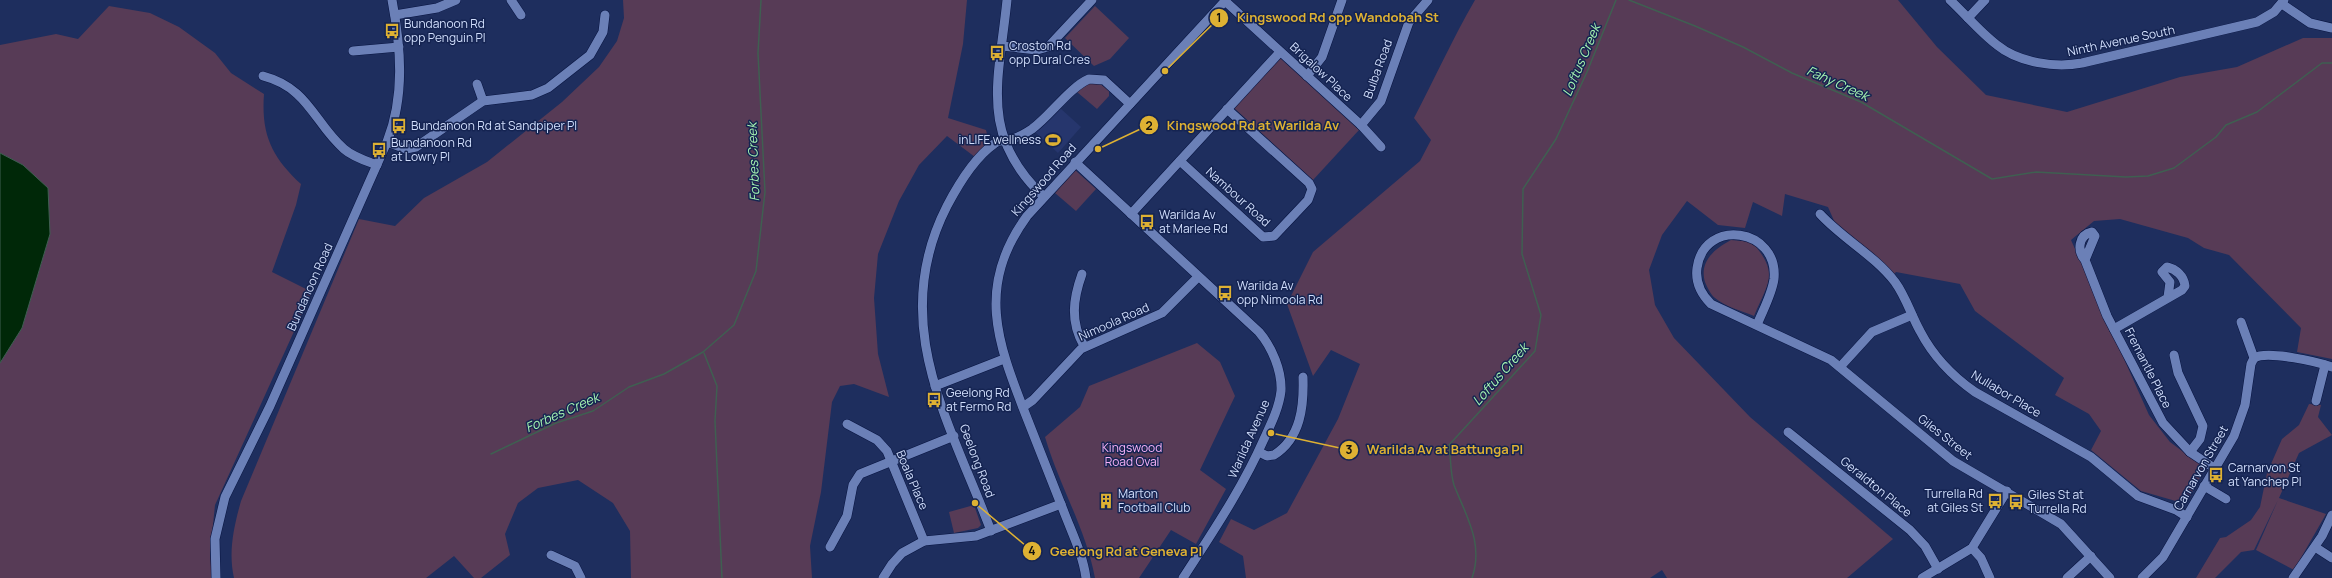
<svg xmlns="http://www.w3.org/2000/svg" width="2332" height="578" font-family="Manrope,sans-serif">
<rect width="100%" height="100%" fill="#1e2e5e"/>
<polygon fill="#26366d" points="1060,108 1081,127 1058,153 1034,131"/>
<g fill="#573b56">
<path d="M623,0H967L963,44L948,118L986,130L989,142L975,157L947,136L919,165L899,201L878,254L874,298L878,354L889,397L854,384L840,386L832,402L821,492L810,546L812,578H631L630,531L613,503L578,480L538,488L518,503L505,534L510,555L481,578H474L454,556L426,578H234C228,552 234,526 241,501L359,219L395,226L424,198L487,162L562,102L599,67L617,41L624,18Z"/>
<path d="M1475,0H1898L1937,47L1986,95L2067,112L2180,77L2237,67L2303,38H2332V359L2297,352L2301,328L2229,255L2204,248L2188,238L2120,219L2094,221L2071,240L2149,415L2170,442L2205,468L2186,504L2141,491L2091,450L2101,431L2089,414L2055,395L2064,378L1975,311L1960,284L1896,272L1894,274L1835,223L1828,207L1785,194L1782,216L1753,202L1745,228L1718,225L1687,201L1662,235L1649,270L1655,305L1674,338L1750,417L1893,539L1847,578H1667L1662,570L1650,578H1246L1243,556L1219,542L1231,519L1254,530L1287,513L1338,419L1360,364L1331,350L1313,376L1287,304L1313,252L1420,161L1431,140L1414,118C1435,78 1453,38 1475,0Z"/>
<path d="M109,6L150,13L179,27L215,53L231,73L264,94C261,135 272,157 301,184L296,205L272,272L312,292L215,505L210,554L212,578H0V363L22,328L50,234L23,165L0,153V45L56,34L78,39Z"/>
<polygon points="1095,6 1129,38 1110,59 1094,66 1065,38"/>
<polygon points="1279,57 1359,130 1313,180 1233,107"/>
<polygon points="1099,83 1109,91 1109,96 1097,109 1077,92 1087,84"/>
<polygon points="1075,170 1096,189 1076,211 1055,193"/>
<path d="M1731,240L1752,242C1780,274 1768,282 1754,316C1742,311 1724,306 1715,298C1711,295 1707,287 1705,282C1699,262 1714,249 1731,240Z"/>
<path d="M1197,343L1220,362L1235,396L1200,470L1226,489L1196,544L1171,530L1139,578H1095C1086,529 1059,485 1045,437L1080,407L1089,386Z"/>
<polygon points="2309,404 2321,405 2318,417 2332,435 2299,453 2279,498 2326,514 2294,570 2256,550 2278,500 2254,550 2241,552 2215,578 2196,578 2220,538 2226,537 2251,520 2260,507 2267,473 2282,439 2299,425"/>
<polygon points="974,505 981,525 978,528 954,533 949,512"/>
</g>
<polygon fill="#002808" stroke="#3f5f51" points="0,153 23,165 48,188 50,234 22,328 0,363"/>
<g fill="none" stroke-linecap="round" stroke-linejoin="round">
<g stroke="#3f5f51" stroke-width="1.5">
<polyline points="1629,0 1695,26 1743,47 1792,73 1861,102 1992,179 2036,172 2126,177 2148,176 2174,168 2216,137 2226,125 2257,112 2322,63 2332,63"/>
<polyline points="704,353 717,386 715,421 722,578"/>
<polyline points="491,454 556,423 593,411 629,387 664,374 703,352 734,325 756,271 765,192 758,53 761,0"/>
<path d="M1472,578C1484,543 1466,516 1454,485C1450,473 1451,457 1449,445L1535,351L1541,315L1522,254L1523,189L1556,139L1587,72L1616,0"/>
</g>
<defs>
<g id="minor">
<polyline points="511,0 521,15"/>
<path d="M1007,0C999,80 978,135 1044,197"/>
<path d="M1950,0C1966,15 1980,32 1997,45C2019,63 2056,68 2082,63L2257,22L2274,12L2284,0"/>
<polyline points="1225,1 1361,125 1381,147"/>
<polyline points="2282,4 2310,23 2332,28"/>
<polyline points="395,15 437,8 456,0"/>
<polyline points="1968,18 1985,0"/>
<polyline points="1002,46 1037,50 1048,47 1092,0"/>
<polyline points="353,51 399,47"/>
<path d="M263,76C309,88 314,123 344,149C353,157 366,161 377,165"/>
<polyline points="1307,76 1322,57 1342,0"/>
<polyline points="477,84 483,101"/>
<polyline points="1361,125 1381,101 1409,22 1428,0"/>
<polyline points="387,142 406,149 416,147 483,101 532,95 548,88 590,55 603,32 605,15"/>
<polyline points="1180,161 1263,237 1274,236 1308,200 1312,189 1309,183 1227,109"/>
<path d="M1075,162L1259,332C1272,347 1282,371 1281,391C1279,408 1271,424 1264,439C1242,489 1212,533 1183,578"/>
<polyline points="1131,214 1280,52"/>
<path d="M1820,214C1843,239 1874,255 1895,282C1906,297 1911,315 1920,331C1933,356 1952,376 1975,392L2091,457L2138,496L2176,510L2187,517"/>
<path d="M2085,260L2095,236L2092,232C2078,235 2077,251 2085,260L2107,316L2163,423L2190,452L2214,468"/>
<path d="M1082,274C1073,299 1070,322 1084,346"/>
<polyline points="2241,322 2254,358"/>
<path d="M1757,325C1763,310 1772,294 1774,279C1779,228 1704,217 1697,268C1695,283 1701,294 1711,304L1831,360L1953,461L2061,524L2110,578"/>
<path d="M2114,329L2182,290L2185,286C2184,276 2176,269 2167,267L2162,272L2170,282L2168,297"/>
<polyline points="2174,355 2178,373 2203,426 2200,439 2190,452"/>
<path d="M2254,358C2267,350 2318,362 2332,367"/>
<polyline points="1840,367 1872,332 1912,315"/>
<polyline points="935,386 1004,359"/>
<polyline points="2316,401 2325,365"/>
<polyline points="1023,407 1033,400 1081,349 1162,313 1198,277"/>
<polyline points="847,424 877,440 887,451 924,541"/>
<polyline points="1788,432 1910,530 1925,546 1938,569"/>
<path d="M1259,452L1267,456L1274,455C1301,438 1304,406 1303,377"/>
<polyline points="2204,486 2226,499"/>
<path d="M991,531C950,422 887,323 947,206C958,185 974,158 994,144C999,140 1005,141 1011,139C1018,138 1026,133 1032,129C1050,116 1070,87 1089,79L1104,80L1130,104"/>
<polyline points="830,547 847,516 853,485 860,474 954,436"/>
<polyline points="2315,547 2332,558"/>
<polyline points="1972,548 1981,558 1990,578"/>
<polyline points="551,555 575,566 581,578"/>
<path d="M216,578L215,539L225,497L270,406L387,142C405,96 401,48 392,0"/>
<polyline points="883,578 892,564 902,553 924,541 976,536 1061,504"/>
<path d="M1086,578C1083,555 1072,533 1064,512C1051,479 1038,446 1025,413C997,341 976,286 1027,216L1226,0"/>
<polyline points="1922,578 1972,548 2007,491"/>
<polyline points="2067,578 2091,556"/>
<polyline points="2142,578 2163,557 2234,436 2245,405 2251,364 2254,358"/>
<polyline points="2293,578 2322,536 2332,515"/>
</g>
</defs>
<use href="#minor" stroke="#081441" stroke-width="10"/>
<use href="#minor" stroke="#6b80b7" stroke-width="9"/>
</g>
<defs>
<symbol id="bus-bare" viewBox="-9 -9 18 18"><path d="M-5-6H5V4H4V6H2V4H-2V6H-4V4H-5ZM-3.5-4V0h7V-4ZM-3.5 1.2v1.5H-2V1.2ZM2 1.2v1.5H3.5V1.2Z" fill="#deb133" stroke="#152452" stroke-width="2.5" paint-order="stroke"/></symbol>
<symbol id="stadium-bare" viewBox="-9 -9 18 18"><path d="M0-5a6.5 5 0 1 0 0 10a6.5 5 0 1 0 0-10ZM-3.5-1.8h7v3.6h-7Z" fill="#deb133" stroke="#152452" stroke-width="2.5" paint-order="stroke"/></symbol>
<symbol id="building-bare" viewBox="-9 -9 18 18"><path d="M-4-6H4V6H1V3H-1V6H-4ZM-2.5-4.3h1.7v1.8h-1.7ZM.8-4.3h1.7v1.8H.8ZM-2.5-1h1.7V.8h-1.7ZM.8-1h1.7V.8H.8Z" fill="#deb133" stroke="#152452" stroke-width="2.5" paint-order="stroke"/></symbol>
</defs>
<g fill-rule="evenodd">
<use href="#bus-bare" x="381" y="20" width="22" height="22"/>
<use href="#bus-bare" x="986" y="42" width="22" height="22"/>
<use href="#bus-bare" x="388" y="115" width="22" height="22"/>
<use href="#stadium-bare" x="1042" y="129" width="22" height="22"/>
<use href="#bus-bare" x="368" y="139" width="22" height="22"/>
<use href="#bus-bare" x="1136" y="211" width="22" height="22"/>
<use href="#bus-bare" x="1214" y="282" width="22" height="22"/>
<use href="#bus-bare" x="923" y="389" width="22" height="22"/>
<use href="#bus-bare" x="2205" y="464" width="22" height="22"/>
<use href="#building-bare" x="1095" y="490" width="22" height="22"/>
<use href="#bus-bare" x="1984" y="490" width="22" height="22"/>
<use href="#bus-bare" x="2005" y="491" width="22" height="22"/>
</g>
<g text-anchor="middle" stroke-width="3" stroke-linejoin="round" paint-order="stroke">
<g font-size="12" fill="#d1defc" stroke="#152452" text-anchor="start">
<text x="404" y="28">Bundanoon Rd<tspan x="404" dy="14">opp Penguin Pl</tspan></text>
<text x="1009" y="50">Croston Rd<tspan x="1009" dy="14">opp Dural Cres</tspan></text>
<text x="411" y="130">Bundanoon Rd at Sandpiper Pl</text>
<text x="1041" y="144" text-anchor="end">inLIFE wellness</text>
<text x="391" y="147">Bundanoon Rd<tspan x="391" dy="14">at Lowry Pl</tspan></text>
<text x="1159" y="219">Warilda Av<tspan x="1159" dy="14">at Marlee Rd</tspan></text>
<text x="1237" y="290">Warilda Av<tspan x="1237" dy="14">opp Nimoola Rd</tspan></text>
<text x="946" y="397">Geelong Rd<tspan x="946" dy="14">at Fermo Rd</tspan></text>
<text x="2228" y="472">Carnarvon St<tspan x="2228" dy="14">at Yanchep Pl</tspan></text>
<text x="1118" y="498">Marton<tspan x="1118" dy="14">Football Club</tspan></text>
<text x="1983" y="498" text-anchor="end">Turrella Rd<tspan x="1983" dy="14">at Giles St</tspan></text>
<text x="2028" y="499">Giles St at<tspan x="2028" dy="14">Turrella Rd</tspan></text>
</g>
<g font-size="12" fill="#d1defc" stroke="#152452">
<text transform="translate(2121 41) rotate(-12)" y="4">Ninth Avenue South</text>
<text transform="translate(1378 69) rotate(-70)" y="4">Bulba Road</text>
<text transform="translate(1321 72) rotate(43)" y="4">Brigalow Place</text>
<text transform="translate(1044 180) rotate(-49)" y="4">Kingswood Road</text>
<text transform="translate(1238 197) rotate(42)" y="4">Nambour Road</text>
<text transform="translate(310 287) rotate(-66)" y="4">Bundanoon Road</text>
<text transform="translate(1114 322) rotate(-24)" y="4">Nimoola Road</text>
<text transform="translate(2148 368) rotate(63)" y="4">Fremantle Place</text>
<text transform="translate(2006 394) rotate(31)" y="4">Nullabor Place</text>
<text transform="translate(1945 437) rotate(38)" y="4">Giles Street</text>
<text transform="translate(1249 439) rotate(-66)" y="4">Warilda Avenue</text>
<text transform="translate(977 461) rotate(69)" y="4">Geelong Road</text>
<text transform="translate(2201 468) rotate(-60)" y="4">Carnarvon Street</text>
<text transform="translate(912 480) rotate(67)" y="4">Boala Place</text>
<text transform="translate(1876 487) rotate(39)" y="4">Geraldton Place</text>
</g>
<g font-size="12" fill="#f8b1f6" stroke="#152452">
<text x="1132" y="452">Kingswood<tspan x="1132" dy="14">Road Oval</tspan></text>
</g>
<g font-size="13" font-style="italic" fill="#a8f5b1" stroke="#152452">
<text transform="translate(1581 60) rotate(-67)" y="5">Loftus Creek</text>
<text transform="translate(1838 83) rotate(24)" y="5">Fahy Creek</text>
<text transform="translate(753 162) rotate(-92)" y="5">Forbes Creek</text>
<text transform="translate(1500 374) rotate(-49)" y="5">Loftus Creek</text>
<text transform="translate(562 412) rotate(-24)" y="5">Forbes Creek</text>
</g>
</g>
<path fill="none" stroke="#deb133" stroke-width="1.5" d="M1165 71L1219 18M1098 149L1149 125M1271 433L1349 450M975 503L1032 551"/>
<g fill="#deb133" stroke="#152452" stroke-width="1.5">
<circle cx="1165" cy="71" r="4"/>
<circle cx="1098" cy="149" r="4"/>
<circle cx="1271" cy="433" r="4"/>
<circle cx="975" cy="503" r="4"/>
<circle cx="1219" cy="18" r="10"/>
<circle cx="1149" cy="125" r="10"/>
<circle cx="1349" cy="450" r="10"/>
<circle cx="1032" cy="551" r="10"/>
</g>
<g font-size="12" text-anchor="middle" font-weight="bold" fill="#111">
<text x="1219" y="22">1</text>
<text x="1149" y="130">2</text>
<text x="1349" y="454">3</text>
<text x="1032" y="555">4</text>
</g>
<g font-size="13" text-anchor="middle" font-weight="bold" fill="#deb133" stroke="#152452" stroke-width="3" stroke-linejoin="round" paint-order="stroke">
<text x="1338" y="22">Kingswood Rd opp Wandobah St</text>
<text x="1253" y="130">Kingswood Rd at Warilda Av</text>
<text x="1445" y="454">Warilda Av at Battunga Pl</text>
<text x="1126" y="556">Geelong Rd at Geneva Pl</text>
</g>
</svg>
